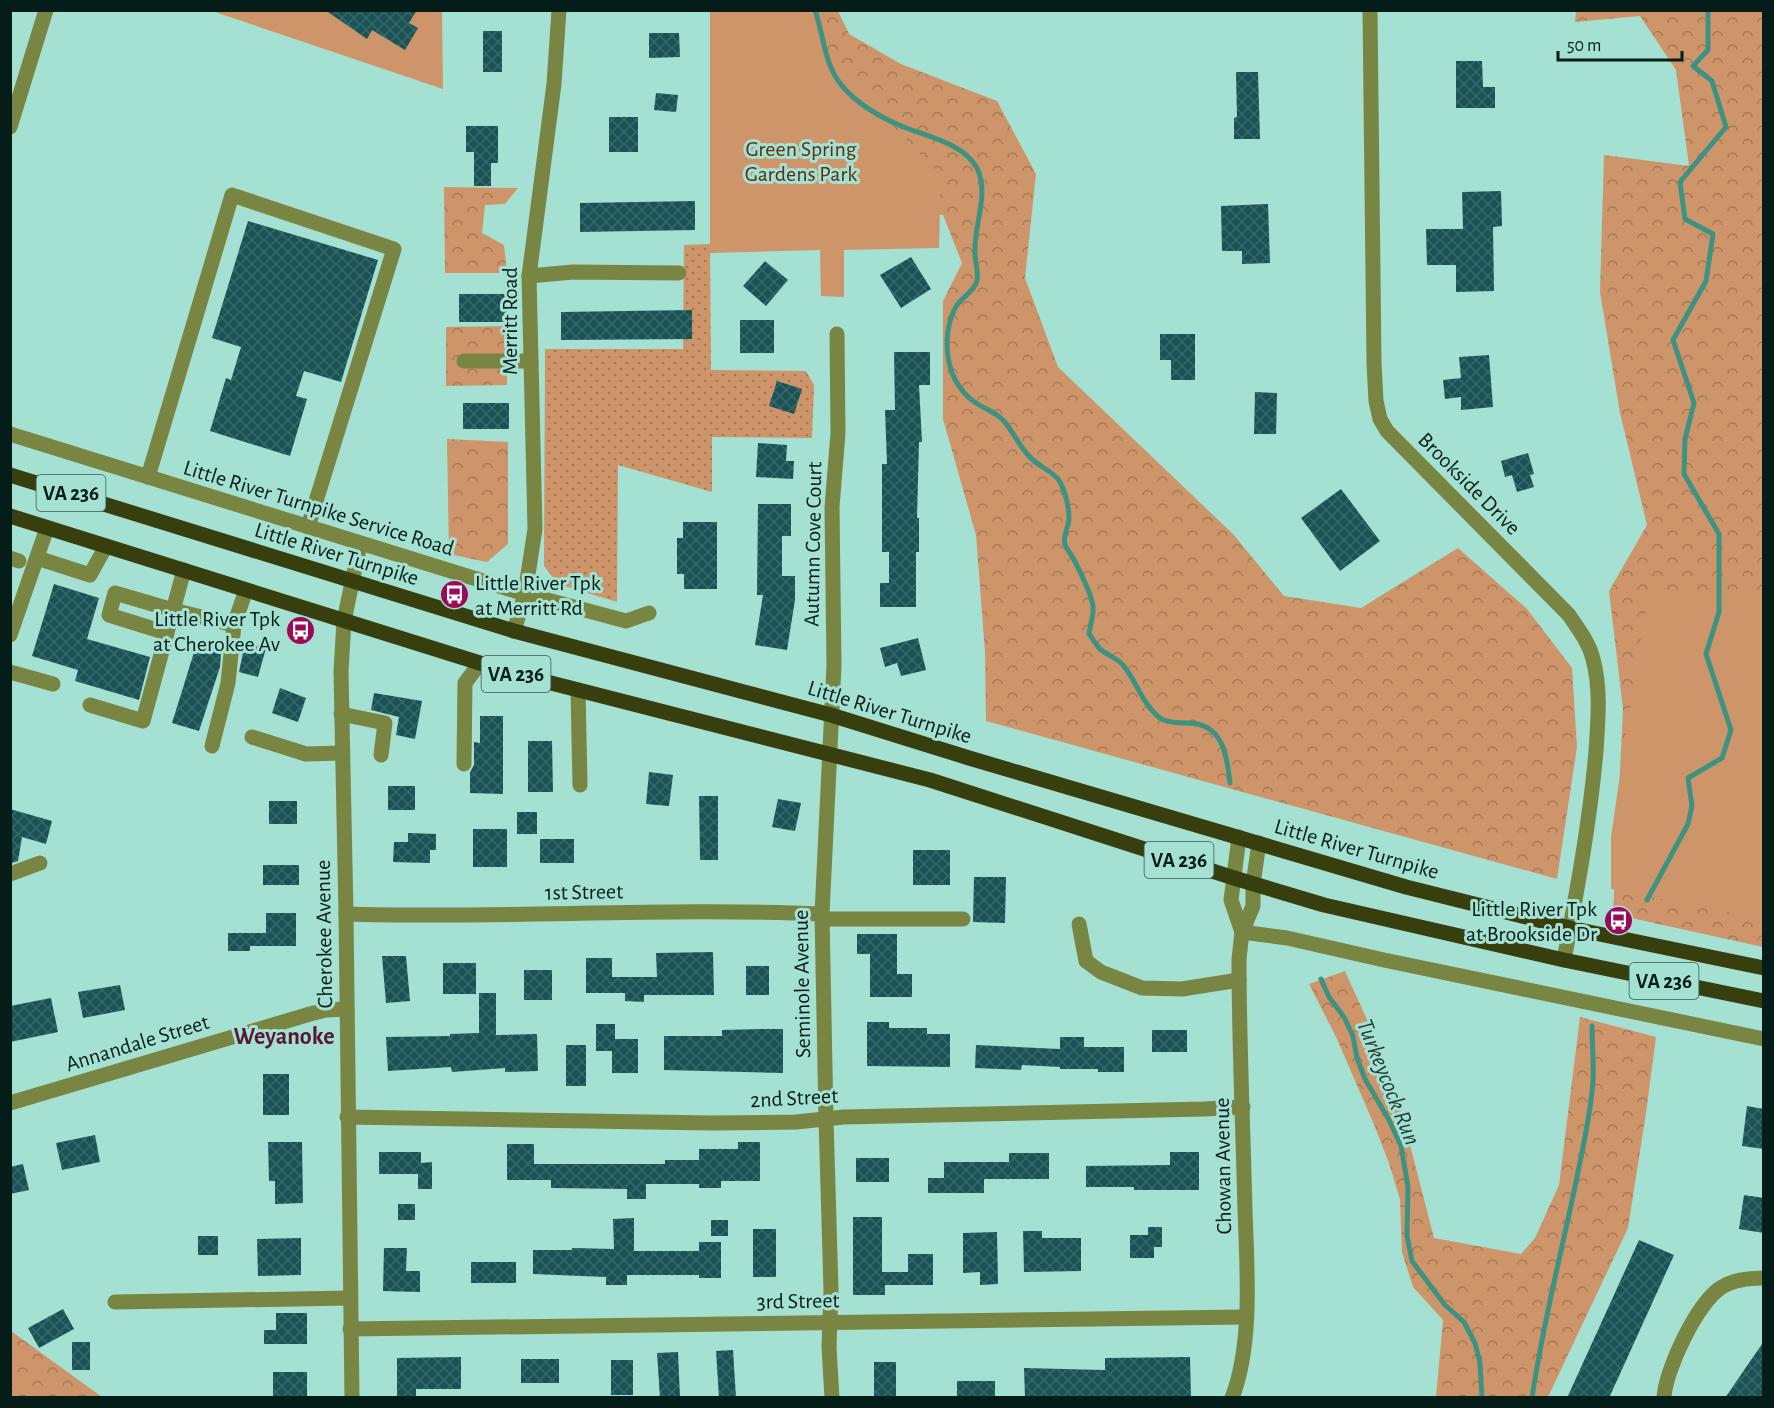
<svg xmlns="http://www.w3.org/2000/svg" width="1774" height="1408" font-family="'Alegreya Sans',sans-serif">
<defs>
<pattern id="grass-dots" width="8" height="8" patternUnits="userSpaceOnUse" patternTransform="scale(1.5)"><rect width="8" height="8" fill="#cf956a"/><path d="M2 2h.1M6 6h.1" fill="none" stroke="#a67956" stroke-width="1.8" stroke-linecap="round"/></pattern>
<pattern id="forest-crowns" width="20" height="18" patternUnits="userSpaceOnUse" patternTransform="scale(1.5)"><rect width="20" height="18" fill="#cf956a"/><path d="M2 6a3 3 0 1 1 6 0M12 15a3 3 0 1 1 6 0" fill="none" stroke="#a67956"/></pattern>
<pattern id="building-cross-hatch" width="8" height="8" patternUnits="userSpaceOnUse" patternTransform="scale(1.5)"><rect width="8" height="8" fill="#195355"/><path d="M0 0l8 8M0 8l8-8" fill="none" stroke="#386869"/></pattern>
</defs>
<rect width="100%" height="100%" fill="#a4e1d2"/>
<polygon fill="url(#grass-dots)" points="710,244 711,370 806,371 814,385 812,438 712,437 712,492 618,465 617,602 558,584 544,566 545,349 683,349 684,245"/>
<g fill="url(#forest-crowns)">
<polygon points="739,11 838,11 849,34 901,64 997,101 1036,174 1025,278 1058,367 1233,534 1284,596 1361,608 1458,548 1527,609 1572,668 1577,747 1557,879 986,721 985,652 976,535 943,419 943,301 962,263 943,215 871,203"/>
<polygon points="1576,11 1763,11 1763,947 1613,914 1623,709 1609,591 1647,525 1620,413 1600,292 1604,155 1689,166 1676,70 1640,16 1575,22"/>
<polygon points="444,187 518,188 505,204 485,205 482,233 504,245 507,273 445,273"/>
<polygon points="507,326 507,385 446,386 446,327"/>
<polygon points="447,439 508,442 508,544 487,562 449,554"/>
<polygon points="1345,971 1392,1075 1434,1238 1521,1254 1535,1238 1559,1185 1580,1017 1656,1037 1646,1113 1628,1228 1548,1397 1436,1397 1443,1320 1413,1287 1402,1252 1400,1200 1390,1166 1375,1127 1337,1039 1309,984"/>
<polygon points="11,1330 11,1331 102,1397 11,1397"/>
</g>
<g fill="#cf956a">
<polygon points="212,11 442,11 443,89"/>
<polygon points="710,11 816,11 827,57 941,176 939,248 844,250 844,297 821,296 820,250 710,253"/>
<polygon points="1648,598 1763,598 1763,919 1611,889 1611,837 1636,665"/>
</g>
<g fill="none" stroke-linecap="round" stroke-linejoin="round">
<g stroke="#3c9382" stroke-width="5">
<path d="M815,10C824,36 824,66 843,87C857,103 878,116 899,125C923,136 963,142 977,168C990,195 973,226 975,254C975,263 979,271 977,281C975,290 963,297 957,305C947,321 945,344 949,362C952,378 962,394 976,403C985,409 995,412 1003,420C1014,432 1020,449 1033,460C1041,467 1051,471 1058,479C1065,489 1069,507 1069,518C1069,527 1062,536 1065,545C1067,550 1072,555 1074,560C1079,569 1093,598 1093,607C1094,615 1090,625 1089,634C1093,639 1096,645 1100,649C1107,655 1117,658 1123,665C1137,682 1142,704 1160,718C1167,723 1179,723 1187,723C1223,723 1227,755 1230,783"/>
<polyline points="1647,900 1688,824 1692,806 1688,778 1722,758 1731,730 1706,654 1719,612 1719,534 1684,474 1685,439 1694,403 1673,340 1706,281 1713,234 1685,219 1680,182 1726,127 1712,81 1693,66 1708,50 1708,10"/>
<polyline points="1321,979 1329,997 1344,1017 1353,1036 1357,1058 1365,1079 1389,1120 1401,1146 1408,1187 1407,1236 1412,1261 1445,1305 1464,1322 1475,1343 1480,1363 1482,1398"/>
<path d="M1532,1398C1543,1321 1563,1247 1578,1172C1584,1143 1591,1111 1593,1081C1594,1063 1592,1044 1592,1026"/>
</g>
</g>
<g fill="url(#building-cross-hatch)">
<polygon points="325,10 417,10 409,23 418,28 405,50 372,30 367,39"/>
<rect x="483" y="31" width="19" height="41"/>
<polygon points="649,33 679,33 680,57 649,58"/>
<polygon points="1456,61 1482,61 1483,87 1495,87 1495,108 1456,108"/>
<polygon points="1236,72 1258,72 1260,139 1234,139 1234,118 1237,117"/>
<polygon points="656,93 678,95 676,112 654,110"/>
<rect x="609" y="117" width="29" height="35"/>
<polygon points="466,126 498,126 498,163 491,163 491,186 474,186 474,152 466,152"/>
<polygon points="1501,191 1502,226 1493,227 1494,291 1456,292 1456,265 1427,265 1426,229 1463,229 1462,192"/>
<polygon points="695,201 695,230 580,232 580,203"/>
<polygon points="1268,204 1270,263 1242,264 1242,251 1222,251 1221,206"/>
<polygon points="248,221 378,260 341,382 304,371 296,396 307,399 290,456 210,431 226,378 231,380 241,347 212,338"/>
<polygon points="911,257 931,289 901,308 880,275"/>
<polygon points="765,261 788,280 766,306 743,286"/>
<rect x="459" y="294" width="48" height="28"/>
<polygon points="692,310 692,339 561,340 561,312"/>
<rect x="740" y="320" width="34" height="33"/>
<polygon points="1160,334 1195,334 1195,380 1171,380 1171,360 1160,360"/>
<polygon points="894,352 930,352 930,385 919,385 922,442 919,442 917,518 919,518 919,552 916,552 916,607 880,607 880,583 889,583 889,552 882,552 882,464 887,464 885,410 895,410"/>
<polygon points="1489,355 1493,407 1461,410 1461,397 1445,399 1443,380 1461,378 1459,357"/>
<polygon points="777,381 802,389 794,414 769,406"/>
<polygon points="1255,392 1277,393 1276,434 1254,434"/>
<rect x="463" y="403" width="46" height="26"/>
<polygon points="758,443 787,445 786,461 794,461 793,479 756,477"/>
<polygon points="1528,453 1534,474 1530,475 1534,487 1517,492 1512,475 1505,477 1501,461"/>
<polygon points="1341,489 1380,541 1340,571 1301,518"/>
<polygon points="758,504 791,504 791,536 782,536 782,576 795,576 795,600 787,650 755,645 763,595 757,595"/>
<polygon points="683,522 717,522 717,589 684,589 684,574 677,574 677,538 683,538"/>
<polygon points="54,584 99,598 87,639 150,657 139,700 75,681 78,670 32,656"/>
<polygon points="918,638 926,670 901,676 897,663 885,667 880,648"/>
<polygon points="245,643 266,648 258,677 239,672"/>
<polygon points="196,646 221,654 220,667 199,731 172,723"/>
<polygon points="280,688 306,698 298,722 272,713"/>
<polygon points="374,693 422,701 415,739 396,735 399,717 371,710"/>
<polygon points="480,716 503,716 503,794 470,793 470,772 474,765 474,742 480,743"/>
<polygon points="528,741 552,741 553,792 528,792"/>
<polygon points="649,772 673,775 669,806 646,804"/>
<rect x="388" y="786" width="27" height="24"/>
<polygon points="699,796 718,796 718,860 700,860"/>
<polygon points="778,799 801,803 795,831 772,827"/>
<rect x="269" y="801" width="28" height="23"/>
<polygon points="10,809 52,821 46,844 22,837 18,861 12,863 10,863"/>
<rect x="517" y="812" width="20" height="22"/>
<rect x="473" y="829" width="34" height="38"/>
<polygon points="408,833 436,834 436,850 430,850 430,863 393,862 394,842 408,842"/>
<rect x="540" y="839" width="34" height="24"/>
<rect x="913" y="850" width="37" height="35"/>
<rect x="263" y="865" width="36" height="20"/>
<polygon points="974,877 1006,877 1005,923 973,922"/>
<polygon points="266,913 296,913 296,946 250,946 250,951 228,951 228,933 266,933"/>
<polygon points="857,934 897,934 897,974 912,974 912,997 870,997 870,954 857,954"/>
<polygon points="713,952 714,995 644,995 644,1002 625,1001 625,993 586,993 586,958 612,958 612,977 657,977 656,953"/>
<polygon points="382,956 406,956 410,1001 386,1003"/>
<rect x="443" y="963" width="33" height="31"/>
<rect x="746" y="966" width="23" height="29"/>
<rect x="524" y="970" width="28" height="30"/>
<polygon points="120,985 125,1010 83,1018 78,992"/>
<polygon points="479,993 496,993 496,1035 537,1034 538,1071 505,1072 505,1068 452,1072 451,1067 388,1071 386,1037 450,1036 450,1034 479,1033"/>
<polygon points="51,998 58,1032 10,1042 10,1006"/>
<polygon points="867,1022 889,1022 889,1028 927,1028 927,1034 950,1034 950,1067 867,1066"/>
<polygon points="596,1024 615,1024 615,1039 638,1039 638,1073 612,1073 612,1051 596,1051"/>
<polygon points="761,1029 783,1029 783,1073 664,1070 664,1036 722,1036 722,1030"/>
<rect x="1152" y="1030" width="35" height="22"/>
<polygon points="1060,1037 1084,1037 1084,1047 1124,1047 1124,1072 1098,1072 1098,1069 1060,1069 1060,1067 1022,1065 1021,1070 975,1068 976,1045 1060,1049"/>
<rect x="566" y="1045" width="20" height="41"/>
<rect x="263" y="1074" width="26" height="41"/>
<polygon points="1747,1106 1764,1109 1764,1149 1742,1146"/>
<polygon points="95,1135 100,1162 62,1170 56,1143"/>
<polygon points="268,1142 302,1142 303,1203 275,1204 275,1181 269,1181"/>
<polygon points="738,1142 760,1142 760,1181 721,1181 721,1188 699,1188 699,1184 646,1184 646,1199 627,1199 627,1189 551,1188 551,1180 507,1180 507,1144 534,1144 534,1164 665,1164 665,1160 699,1160 699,1149 738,1149"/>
<polygon points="379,1152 421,1152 421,1163 432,1162 432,1189 418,1189 418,1174 379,1174"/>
<polygon points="1170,1152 1199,1152 1199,1190 1134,1190 1134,1187 1086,1187 1086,1166 1170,1165"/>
<polygon points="1009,1153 1049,1153 1049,1179 984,1179 984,1193 928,1193 928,1178 944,1178 944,1162 1009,1162"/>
<rect x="856" y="1158" width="33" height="24"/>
<polygon points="23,1164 29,1190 10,1194 10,1167"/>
<polygon points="1744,1195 1764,1198 1764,1233 1739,1229"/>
<rect x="398" y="1204" width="17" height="16"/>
<polygon points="853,1217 882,1217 882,1272 908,1272 908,1254 933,1254 933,1285 885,1285 885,1295 853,1295"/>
<polygon points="634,1218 634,1251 699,1251 699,1242 721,1242 721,1278 699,1278 699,1275 627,1275 627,1285 606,1285 606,1277 533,1274 533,1250 572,1250 572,1248 614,1249 613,1219"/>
<rect x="711" y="1220" width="17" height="16"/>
<polygon points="1148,1227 1162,1227 1162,1247 1154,1247 1154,1258 1130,1258 1130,1235 1148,1235"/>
<rect x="753" y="1229" width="23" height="48"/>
<polygon points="1023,1231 1042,1231 1042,1238 1081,1238 1081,1271 1024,1272"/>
<polygon points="997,1232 998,1284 980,1285 980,1272 963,1273 963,1233"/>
<rect x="198" y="1236" width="20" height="19"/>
<polygon points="301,1238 301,1275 258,1276 257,1239"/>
<polygon points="1639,1240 1674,1255 1609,1398 1567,1398"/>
<polygon points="384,1248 407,1248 406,1271 420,1271 420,1292 383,1291"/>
<rect x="471" y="1262" width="45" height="21"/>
<polygon points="63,1309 74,1329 39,1348 28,1328"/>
<polygon points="276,1313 307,1313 307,1344 264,1344 264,1330 276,1330"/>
<polygon points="1764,1341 1764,1398 1725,1398"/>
<rect x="72" y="1342" width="18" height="28"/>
<polygon points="733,1350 736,1398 719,1398 716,1351"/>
<polygon points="678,1352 680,1397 660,1398 657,1353"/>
<polygon points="461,1357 461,1389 416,1389 416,1398 397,1398 397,1358"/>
<polygon points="1190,1357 1191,1396 1025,1398 1024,1368 1105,1370 1105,1358"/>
<rect x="521" y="1359" width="38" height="24"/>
<rect x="611" y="1360" width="22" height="35"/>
<rect x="874" y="1362" width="22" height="36"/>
<rect x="273" y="1372" width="34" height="26"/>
<rect x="957" y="1381" width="38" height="17"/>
</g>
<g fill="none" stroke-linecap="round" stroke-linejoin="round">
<g stroke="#798542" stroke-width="15">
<path d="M1370,10L1374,363L1376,401L1380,419L1387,431L1569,615C1578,629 1589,642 1593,659C1601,689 1598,720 1596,751C1590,821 1577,891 1564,960"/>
<polyline points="10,127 46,10"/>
<polyline points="529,276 573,272 679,273"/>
<polyline points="464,361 531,361"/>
<polyline points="10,434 525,594 626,621 649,613"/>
<polyline points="148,477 232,195 394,249 308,527"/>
<polyline points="10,558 19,561"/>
<polyline points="37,558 90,575 106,546"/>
<polyline points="514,631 525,594 535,529 529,276 554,84 559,10"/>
<polyline points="167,633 109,615 115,593 173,610 234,625 246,590"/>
<polyline points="10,635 47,528"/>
<polyline points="10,672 53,684"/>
<polyline points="578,690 580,785"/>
<polyline points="90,705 143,721 184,570"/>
<polyline points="341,714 385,723 381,755"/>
<polyline points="252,737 306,754 342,753"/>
<polyline points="212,746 228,683 234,625"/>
<polyline points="464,764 465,683 480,663"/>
<polyline points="1239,837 1231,900 1242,932"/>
<polyline points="10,874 40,863"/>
<path d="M346,914C505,919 664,907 822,914"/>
<polyline points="822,919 963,919"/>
<polyline points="1079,924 1086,961 1101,972 1142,988 1182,989 1239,980"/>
<polyline points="1242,932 1287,938 1384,960 1764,1039"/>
<polyline points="10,1103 310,1014 326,1010 346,1009"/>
<polyline points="347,1117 712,1123 796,1122 844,1117 1204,1109 1243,1107"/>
<polyline points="115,1302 350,1298"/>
<polyline points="350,1329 1245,1317"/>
<polyline points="352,1398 346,914 341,671 344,621 360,544"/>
<polyline points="832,1398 829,1347 831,1290 826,1119 822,914 834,665 832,507 838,433 837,334"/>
<path d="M1232,1398C1253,1344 1247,1268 1245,1211C1243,1127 1239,1043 1239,959L1242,932L1253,906V884L1259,843"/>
<path d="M1664,1398C1665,1370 1698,1301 1722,1287C1733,1280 1751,1278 1764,1278"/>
</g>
<g stroke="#383f0e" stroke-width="15">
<polyline points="10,475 514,631 831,715 969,758 1406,887 1570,928 1764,968"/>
<polyline points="10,516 512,673 930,780 1234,878 1324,905 1564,960 1764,1001"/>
</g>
</g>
<defs>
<symbol id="bus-disc" viewBox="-11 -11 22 22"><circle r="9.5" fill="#9c0957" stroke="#a4e1d2"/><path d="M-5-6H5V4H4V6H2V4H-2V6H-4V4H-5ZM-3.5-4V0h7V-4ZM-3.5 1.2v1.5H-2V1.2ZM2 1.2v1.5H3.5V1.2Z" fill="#fff"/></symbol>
</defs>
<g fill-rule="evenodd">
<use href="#bus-disc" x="438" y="578" width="33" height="33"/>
<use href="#bus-disc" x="284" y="614" width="33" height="33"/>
<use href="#bus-disc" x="1602" y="904" width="33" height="33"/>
</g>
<g text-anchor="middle" stroke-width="6" stroke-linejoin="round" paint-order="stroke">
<g fill="#a4e1d2" stroke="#355850" stroke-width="1.5">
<rect x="36.5" y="475" width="69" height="36" rx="4.5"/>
<rect x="481.5" y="656" width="69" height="36" rx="4.5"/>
<rect x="1144.5" y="842" width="69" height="36" rx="4.5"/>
<rect x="1629.5" y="963" width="69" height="36" rx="4.5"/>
</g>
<g font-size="21" font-weight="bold" fill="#051d18">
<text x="71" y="500">VA 236</text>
<text x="516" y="681">VA 236</text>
<text x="1179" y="867">VA 236</text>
<text x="1664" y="988">VA 236</text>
</g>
<g font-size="22" fill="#573111" stroke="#a4e1d2">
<text x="801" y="156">Green Spring<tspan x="801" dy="25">Gardens Park</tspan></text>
</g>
<g font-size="22" fill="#051d18" stroke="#a4e1d2">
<text transform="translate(509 321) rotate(-90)" y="8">Merritt Road</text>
<text transform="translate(1470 483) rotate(45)" y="8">Brookside Drive</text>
<text transform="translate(319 507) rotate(17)" y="8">Little River Turnpike Service Road</text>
<text transform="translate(812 544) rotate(-89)" y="8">Autumn Cove Court</text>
<text transform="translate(337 553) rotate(17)" y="8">Little River Turnpike</text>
<text transform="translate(890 711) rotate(17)" y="8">Little River Turnpike</text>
<text transform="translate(1357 848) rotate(16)" y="8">Little River Turnpike</text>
<text transform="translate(584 891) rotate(-1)" y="8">1st Street</text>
<text transform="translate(323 934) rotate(-91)" y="8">Cherokee Avenue</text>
<text transform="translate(801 984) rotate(-91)" y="8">Seminole Avenue</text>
<text transform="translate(137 1042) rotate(-17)" y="8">Annandale Street</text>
<text transform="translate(794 1097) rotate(-3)" y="8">2nd Street</text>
<text transform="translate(1222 1166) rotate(-91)" y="8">Chowan Avenue</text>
<text transform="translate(798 1300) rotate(-1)" y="8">3rd Street</text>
</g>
<g font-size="22" fill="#051d18" stroke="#a4e1d2" text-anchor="end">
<text x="475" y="590" text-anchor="start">Little River Tpk<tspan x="475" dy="25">at Merritt Rd</tspan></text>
<text x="280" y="626">Little River Tpk<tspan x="280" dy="25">at Cherokee Av</tspan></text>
<text x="1597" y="916">Little River Tpk<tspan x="1597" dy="25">at Brookside Dr</tspan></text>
</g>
<g font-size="24" font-weight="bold" fill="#591733" stroke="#a4e1d2">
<text x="284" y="1044">Weyanoke</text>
</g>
<g font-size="24" font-style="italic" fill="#203c35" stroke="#a4e1d2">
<text transform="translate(1389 1082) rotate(68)" y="8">Turkeycock Run</text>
</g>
</g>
<rect width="1774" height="1408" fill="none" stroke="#051d18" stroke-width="24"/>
<path d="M1558 51v9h124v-9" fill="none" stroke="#051d18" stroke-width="3"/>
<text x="1567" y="51" font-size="18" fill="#051d18" stroke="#a4e1d2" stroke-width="4.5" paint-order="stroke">50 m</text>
</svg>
